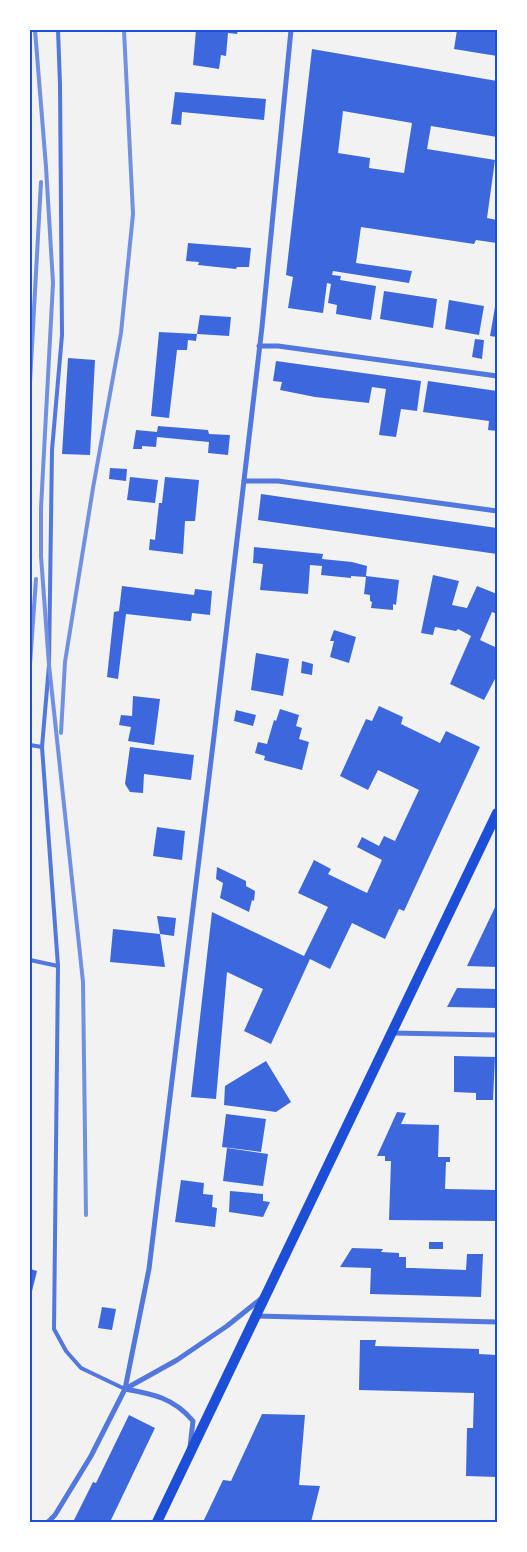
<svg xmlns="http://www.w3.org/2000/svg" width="527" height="1552" font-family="Karla,sans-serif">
<rect width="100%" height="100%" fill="#f2f2f2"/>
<g fill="#3d67dc" fill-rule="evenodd">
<polygon points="196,30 238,30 237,34 228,33 226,56 221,55 219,69 193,65"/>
<polygon points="457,30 497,30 497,56 454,49"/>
<path d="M312,49L497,81V137L431,126L427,149L495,160L487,218L497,220V243L476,240L474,244L361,227L356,263L412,271L409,283L333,271L332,275L341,276L340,280L376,286L371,320L336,314L337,305L328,303L331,284L327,283L323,313L288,308L293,277L286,275ZM343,111L412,123L404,173L369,168L370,158L338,153Z"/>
<polygon points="175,92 266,99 264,120 182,112 181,125 171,124"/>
<polygon points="188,243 251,248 249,267 237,267 236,269 198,265 199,262 186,261"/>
<polygon points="384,291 437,299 433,328 380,319"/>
<polygon points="449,300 484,306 479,335 445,329"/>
<polygon points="495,307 497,307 497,337 490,336"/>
<polygon points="200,315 231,317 229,336 197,334"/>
<polygon points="159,332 197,334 196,341 188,340 187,350 177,350 169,418 151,416"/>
<polygon points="475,339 484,340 482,359 472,357"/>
<polygon points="68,358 95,360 90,455 62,454"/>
<polygon points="276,361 421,381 417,411 401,409 396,437 379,435 386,389 372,387 369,403 315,397 280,390 282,382 273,381"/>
<polygon points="428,381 497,391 497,431 488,430 489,421 423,412"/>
<polygon points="158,426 208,430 209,434 230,435 228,455 208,453 209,442 157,437 156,447 142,446 142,449 133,449 136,430 157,432"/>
<polygon points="110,468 127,469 126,481 109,479"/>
<polygon points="130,477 158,480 155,503 127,500"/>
<polygon points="165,477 199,480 195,521 185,521 183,554 149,550 150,539 155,540 159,503 162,503"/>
<polygon points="261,494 497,528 497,554 258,520"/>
<polygon points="254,547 323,554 322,559 352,562 367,566 366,576 399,580 396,605 393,604 393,610 371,608 372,602 370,601 370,595 364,594 366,577 351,576 351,578 321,575 322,566 310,565 308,594 260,590 263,564 253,563"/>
<polygon points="433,575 459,581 452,605 467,608 477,586 497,594 497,614 492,612 480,640 497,648 497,675 484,700 450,684 471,636 458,629 456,631 435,627 433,635 421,633"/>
<polygon points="122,586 194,595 195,589 212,591 210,615 192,613 191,621 189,621 126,614 118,679 107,677 114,612 119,611"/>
<polygon points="334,630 356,637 349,663 330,657 334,641 330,641"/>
<polygon points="256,653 289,659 283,696 251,690"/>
<polygon points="302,661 313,664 312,675 301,673"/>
<polygon points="133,696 160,699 154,745 128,741 131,727 119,725 121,715 132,716"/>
<polygon points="379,706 403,717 401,724 440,743 446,731 480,747 404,911 399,909 385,939 352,923 330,969 310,959 271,1044 244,1031 263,989 227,972 216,1099 191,1097 212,912 304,956 328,907 298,893 314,860 331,869 328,874 367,893 382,860 357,847 362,837 379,846 384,836 395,841 419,790 378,770 368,790 340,776 366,719 372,721"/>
<polygon points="280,709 299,715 296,726 302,728 299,739 309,742 302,770 264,760 265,756 255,753 258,742 267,744 274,720 276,721"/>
<polygon points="236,710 256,715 253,726 234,721"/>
<polygon points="130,747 194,755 191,780 144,774 143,793 130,792 125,784"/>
<polygon points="157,827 185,831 182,860 153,856"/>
<polygon points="217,867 246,881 246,886 255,891 254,901 252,900 249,912 220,898 223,883 216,879"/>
<polygon points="497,903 497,967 467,966 488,922"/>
<polygon points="157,916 176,918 174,936 160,934 165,967 110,962 113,929 160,934"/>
<polygon points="457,988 497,989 497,1008 447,1007"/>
<polygon points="454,1056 495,1057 493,1100 476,1100 476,1093 454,1092"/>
<polygon points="266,1061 291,1102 276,1112 224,1105 225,1086"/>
<polygon points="397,1112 406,1113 401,1124 439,1125 438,1157 450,1157 450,1162 446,1162 445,1189 497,1190 497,1221 389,1220 391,1161 385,1161 385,1156 377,1156"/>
<polygon points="226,1114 266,1119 261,1152 222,1147"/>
<polygon points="227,1148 268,1154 263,1186 223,1181"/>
<polygon points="181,1180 204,1183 203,1194 213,1195 212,1207 217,1208 215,1227 175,1222"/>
<polygon points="230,1191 263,1194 263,1201 270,1202 263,1217 229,1212"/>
<rect x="429" y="1242" width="14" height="7"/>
<polygon points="352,1248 383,1249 381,1252 399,1253 399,1257 406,1257 406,1268 413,1268 466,1270 467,1254 483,1254 481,1297 370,1294 371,1268 340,1267"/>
<polygon points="30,1269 37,1271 31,1295 30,1295"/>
<polygon points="102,1307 116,1309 112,1330 98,1328"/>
<polygon points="360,1340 376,1340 375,1346 479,1349 479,1354 497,1355 497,1477 466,1476 467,1428 473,1428 474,1393 359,1390"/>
<polygon points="262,1414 305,1415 299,1485 320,1486 311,1522 203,1522 223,1480 231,1481"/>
<polygon points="129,1415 155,1428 110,1522 73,1522 93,1482 96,1483"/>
</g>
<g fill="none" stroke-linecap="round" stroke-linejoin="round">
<g stroke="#5277de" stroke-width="4">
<polyline points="58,30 60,84 62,335 52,450 49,665 42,747 58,966 54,1329 66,1351 81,1368 125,1389"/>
<polyline points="30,745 42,747"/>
<polyline points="30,960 58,966"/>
</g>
<g stroke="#5277de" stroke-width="5">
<polyline points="259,346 278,346 497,376"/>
<polyline points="244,481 278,481 497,511"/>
<polyline points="392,1033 497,1035"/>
<polyline points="256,1316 497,1322"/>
<polyline points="125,1389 177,1360 227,1326 262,1298"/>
<path d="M125,1389C153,1394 174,1398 193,1421L190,1447"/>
<polyline points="48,1522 55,1515 91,1456 125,1389 149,1269 214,736 262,327 291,30"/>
</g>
<polyline stroke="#1d4ed8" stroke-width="10" points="157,1522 497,813"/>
<g stroke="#7290e2" stroke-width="4">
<polyline points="35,30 46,167 53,283 41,508 41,556 49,665 83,982 86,1215"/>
<polyline points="30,382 41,182"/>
<polyline points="30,664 36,579"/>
<polyline points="61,733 65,662 93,488 121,333 133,214 124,30"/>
</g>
</g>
<rect width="527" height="1552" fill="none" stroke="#ffffff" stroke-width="62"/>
<rect x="31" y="31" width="465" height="1490" fill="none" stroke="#1d4ed8" stroke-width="2"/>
</svg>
